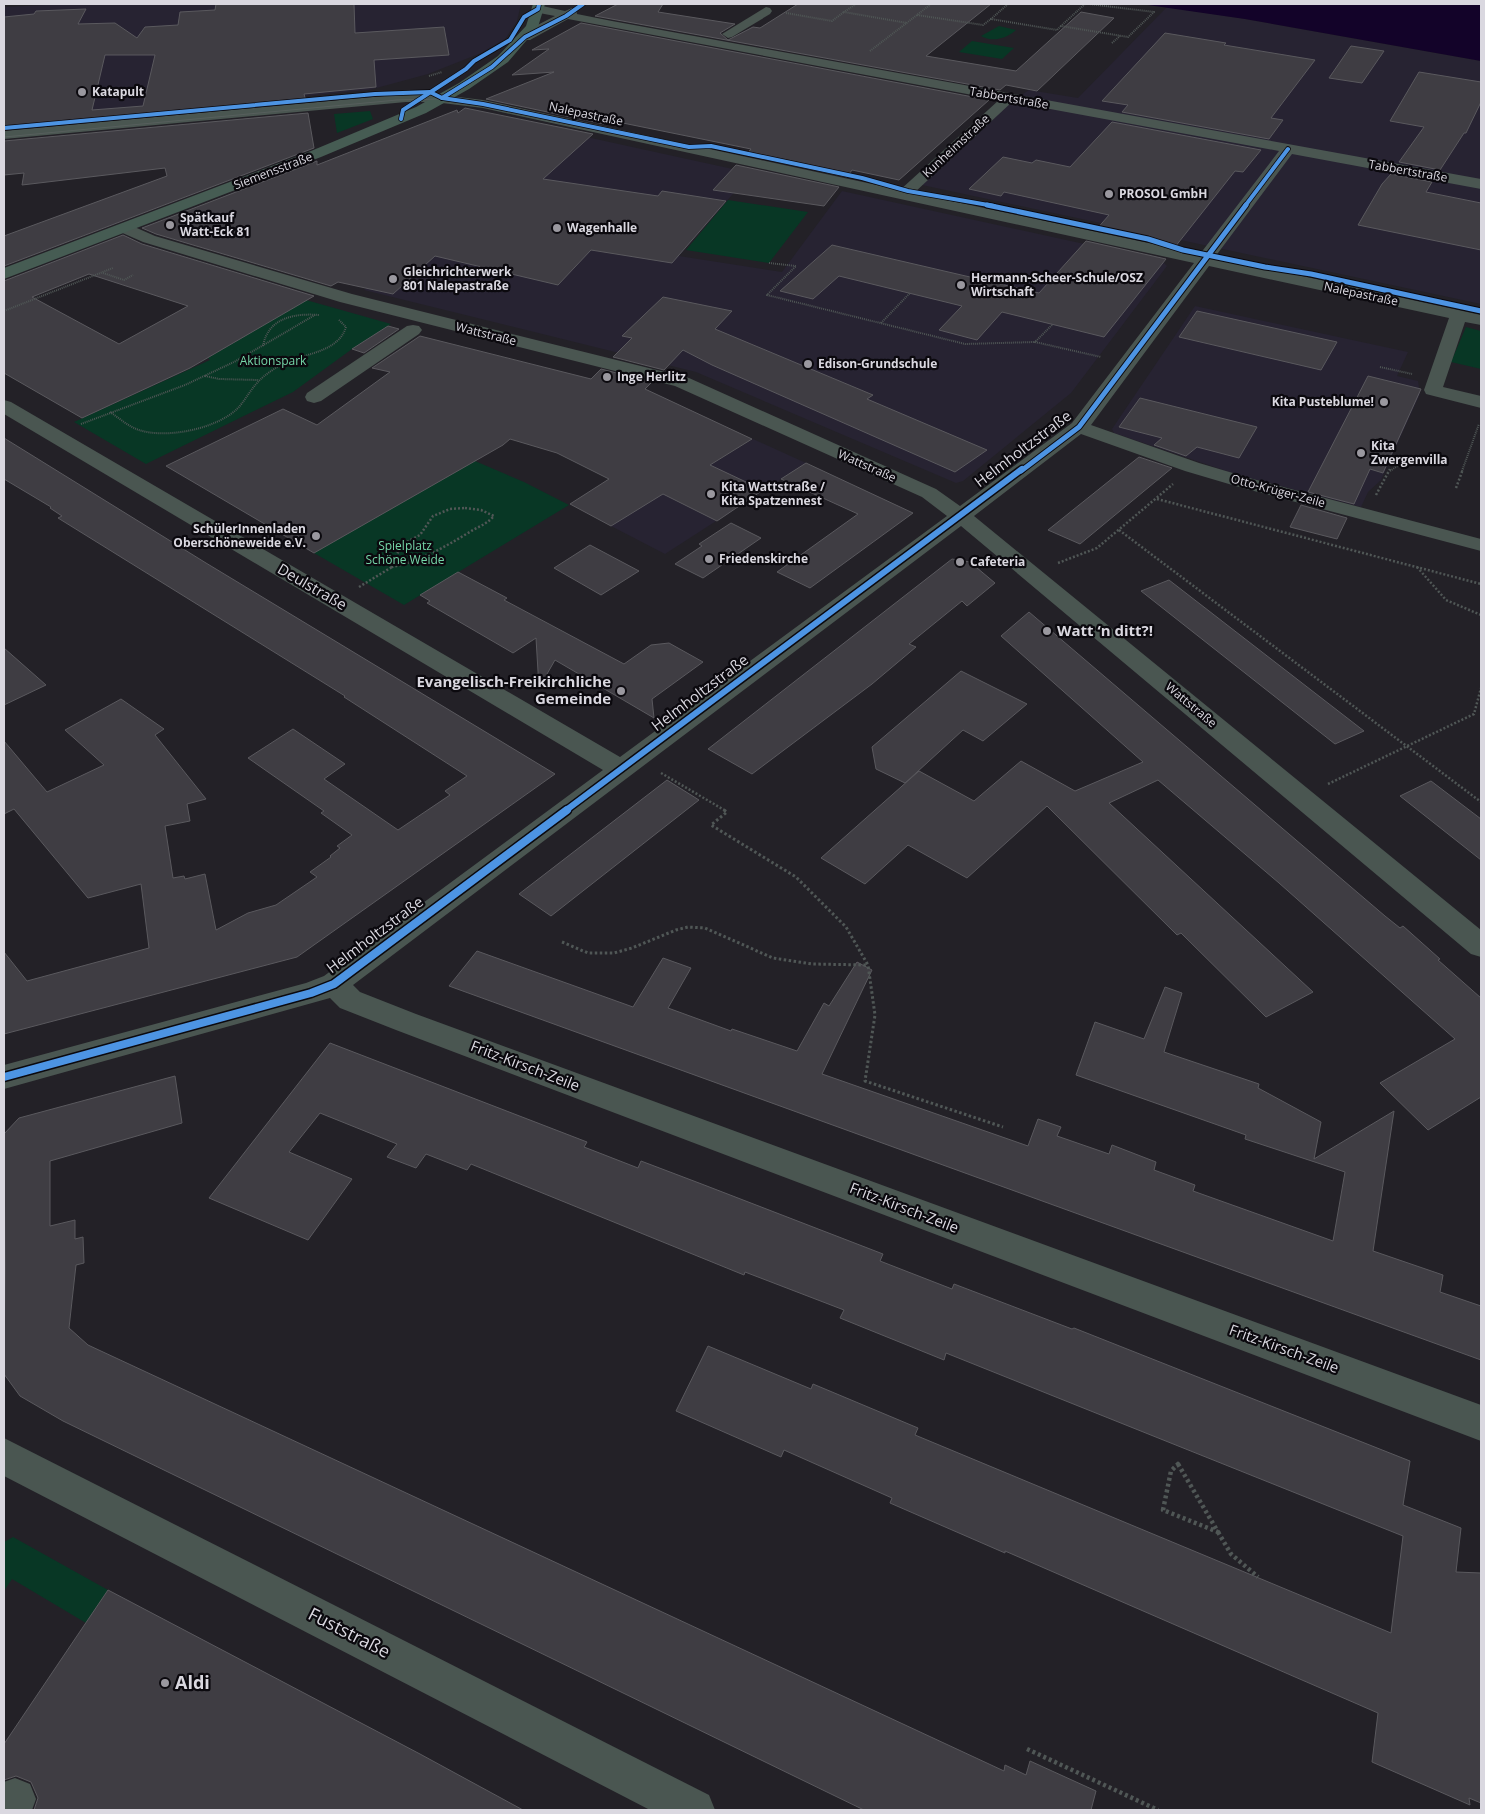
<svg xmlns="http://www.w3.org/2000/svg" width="1485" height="1814" font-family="'Open Sans',sans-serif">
<rect width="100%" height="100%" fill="#232127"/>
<g fill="#272332">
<polygon points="65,4 521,4 517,21 505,39 481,53 428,74 369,90 4,124 4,7"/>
<polygon points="1167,7 1245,19 1481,61 1481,304 922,185 1007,105 1029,90 1078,98"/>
<polygon points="550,129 751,173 679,256 782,272 842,191 1162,261 1167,266 1071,393 963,481 956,483 696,372 364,290"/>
<polygon points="1195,306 1408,352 1397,376 1418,381 1420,394 1381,480 1368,492 1361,507 1238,475 1114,433 1112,429"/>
<polygon points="753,439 806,463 665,554 611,526"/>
</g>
<g fill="#083725">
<path d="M999,26L1016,30C1007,38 993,43 981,36Z"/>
<polygon points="972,41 1014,48 1002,59 959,52"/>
<polygon points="370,111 373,119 337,133 334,114"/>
<polygon points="728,200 808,212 769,263 686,250"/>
<polygon points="306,300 391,324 352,349 293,392 146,464 74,422 210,360 208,358"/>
<polygon points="1466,327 1481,331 1481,369 1451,362"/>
<polygon points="475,461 524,482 569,505 404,605 314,553"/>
<polygon points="13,1537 108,1590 86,1623 12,1579 4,1591 4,1542"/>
</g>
<polygon fill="#130329" points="1141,4 1481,4 1481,61 1245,19"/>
<g fill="#3f3d43" stroke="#5a595e" fill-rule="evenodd">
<path d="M216,4H354L355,33L444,27L449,55L374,60L376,87L304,94L306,101L4,129V17L34,14L36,11L86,9L78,24L115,23L137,38L145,27L178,25L180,12L215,10ZM105,55H155L143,106L92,110Z"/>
<polygon points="618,4 663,4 658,12 735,24 720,33 728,40 753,27 760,28 798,4 991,4 926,56 1016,71 1081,12 1114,18 1037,91 1006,85 1000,90 595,16"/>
<polygon points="581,23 989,100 899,180 852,170 847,177 746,155 751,149 608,120 604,124 486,99 554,72 512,75 549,49 532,50"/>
<polygon points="1165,33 1226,43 1224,45 1315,60 1271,118 1283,120 1269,139 1122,112 1128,105 1102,101"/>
<polygon points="1351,46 1384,51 1362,83 1329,78"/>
<polygon points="1419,72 1481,82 1481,102 1466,133 1464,133 1440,170 1399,162 1424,127 1390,121"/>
<polygon points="465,108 593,134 543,179 658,196 662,191 726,201 672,263 591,250 558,285 435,256 393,294 338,282 331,286 156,234 142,228 317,161 317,165 457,110 458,113"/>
<polygon points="308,113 314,148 4,266 4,236 167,176 165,168 22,185 24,173 4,175 4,141"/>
<polygon points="1112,122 1261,150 1243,172 1235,171 1175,247 1096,230 1109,215 1004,192 1001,196 969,189 1003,157 1032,163 1036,160 1070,167"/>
<polygon points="736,165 839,187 824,206 713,190"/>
<polygon points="1391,174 1432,182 1426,192 1481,203 1481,250 1358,225 1382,184"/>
<path d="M123,235L142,244L314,296L190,368L82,418L4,373V281ZM89,274L188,306L119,344L32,297Z"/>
<polygon points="1086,241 1166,259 1104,337 1002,312 977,340 939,330 962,306 839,276 813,299 780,291 832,245 1039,293"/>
<polygon points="663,297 732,311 715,329 873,395 867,399 987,450 955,472 712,365 683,350 664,370 613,357 632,338 622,336"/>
<polygon points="1197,311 1337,342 1321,370 1179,337"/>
<polygon points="388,326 399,329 364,353 352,349"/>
<polygon points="420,336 591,379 601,369 652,382 645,389 752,439 710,465 763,490 717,521 663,494 611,526 570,504 609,479 557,453 510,439 503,445 314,553 166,466 283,409 317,425 390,372 372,368"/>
<polygon points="1368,376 1421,389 1383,473 1370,469 1354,504 1308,492"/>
<polygon points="1140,398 1257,427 1239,458 1197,447 1186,456 1154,445 1162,438 1119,427"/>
<polygon points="4,438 206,563 555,774 297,957 4,1034 4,952 27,981 149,948 141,884 88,898 14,809 4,814 4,741 47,792 104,765 65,730 121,699 164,729 155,735 206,799 187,804 190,821 165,826 173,878 184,876 185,879 205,874 216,930 248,913 276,905 317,877 310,872 331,857 330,856 340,848 337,846 352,835 321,813 324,811 248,758 293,729 345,764 324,779 398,830 450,795 445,791 467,776 344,697 345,696 58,518 62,516 50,508 51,507 4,479"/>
<polygon points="1139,457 1172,468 1080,544 1048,530"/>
<polygon points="806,463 913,513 810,588 777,572 858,514 781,479"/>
<polygon points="1301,505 1347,518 1337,539 1290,527"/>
<polygon points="731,523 761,538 703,578 675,564 702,546 699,544"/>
<polygon points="590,545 639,571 601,595 554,568"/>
<polygon points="952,559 970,562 995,583 967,606 962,601 909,644 916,647 872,684 752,774 708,749"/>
<polygon points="458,572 507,598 504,600 624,664 651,645 669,643 703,662 652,699 654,718 555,660 539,688 536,638 513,653 427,603 430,601 420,595"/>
<polygon points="1169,580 1364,731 1335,744 1141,591"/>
<polygon points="1029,612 1385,916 1400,928 1403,926 1440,959 1438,960 1481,998 1481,1097 1428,1130 1380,1083 1455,1039 1279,883 1158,780 1109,803 1313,992 1266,1017 1181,933 1177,935 1047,806 967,878 908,845 865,884 821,858 919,771 974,801 1021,761 1075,791 1143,762 1001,636"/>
<polygon points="4,648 46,685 4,705"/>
<polygon points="961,671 1027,704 983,741 963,730 905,783 876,769 872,747"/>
<polygon points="667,780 699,800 551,916 519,894"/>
<polygon points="1431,781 1481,819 1481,860 1400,796"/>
<polygon points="477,951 633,1007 663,958 691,968 668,1008 731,1031 732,1029 797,1051 824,1003 829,1006 857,962 872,970 822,1074 1028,1146 1038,1119 1061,1127 1057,1136 1109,1154 1112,1145 1156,1162 1154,1170 1195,1185 1193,1191 1333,1241 1345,1172 1245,1139 1246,1135 1076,1075 1095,1022 1144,1039 1165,987 1182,993 1164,1052 1259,1084 1258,1088 1321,1122 1314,1159 1394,1111 1373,1251 1443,1275 1440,1292 1481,1306 1481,1360 449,986"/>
<polygon points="330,1043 587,1142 584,1147 638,1168 641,1161 699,1183 883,1254 880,1261 952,1289 954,1284 1072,1329 1074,1328 1410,1461 1403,1505 1461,1528 1456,1572 1481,1573 1481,1803 1469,1798 1470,1805 1372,1762 1378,1713 1005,1551 1005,1553 890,1503 892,1498 784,1450 781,1457 676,1411 708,1346 811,1389 813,1384 918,1428 915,1435 1391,1633 1403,1536 946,1353 944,1360 840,1318 844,1310 745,1272 744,1275 471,1164 467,1170 426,1154 416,1168 387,1157 397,1144 320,1113 289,1152 352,1179 308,1240 209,1198"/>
<polygon points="175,1076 182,1123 50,1161 50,1226 75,1220 75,1239 83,1237 84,1263 76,1265 69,1328 88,1345 1004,1771 1005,1765 1026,1775 1030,1761 1096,1791 1091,1810 864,1810 63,1421 20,1396 4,1374 5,1269 4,1134 19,1118"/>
<polygon points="108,1590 420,1754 523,1810 34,1810 38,1798 31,1782 16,1776 4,1780 4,1744"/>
</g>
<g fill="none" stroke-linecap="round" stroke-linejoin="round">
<g stroke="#505756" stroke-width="2" stroke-dasharray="1 1" stroke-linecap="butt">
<polyline points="856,4 844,12 907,23"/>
<polyline points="931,4 917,15 983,25 991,19"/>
<polyline points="1008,4 991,19 1057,30 1061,26"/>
<polyline points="1085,4 1061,26 1128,37 1154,12 1089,4"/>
<polyline points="786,13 832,21 844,12"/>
<polyline points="1112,43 1120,36"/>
<polyline points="870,51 917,15"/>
<polyline points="429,76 442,72"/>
<polyline points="769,263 796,266 767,295 965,344 1035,342"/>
<polyline points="103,273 124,280 133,275"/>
<polyline points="4,311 113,268"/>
<polyline points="881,323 910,293"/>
<polyline points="1052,325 1035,342 1101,357"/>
<path d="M263,346C268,318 294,313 319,315"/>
<polyline points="1380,367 1412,374"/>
<polyline points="205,376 219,379 258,380"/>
<path d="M110,412C119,418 129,427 139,430C166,439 216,429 237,409C245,401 250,390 258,382C264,375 275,368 283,364C304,353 338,353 346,327L339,320"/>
<polyline points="81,424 185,385 236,361 315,315"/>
<polyline points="1390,471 1405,461"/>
<polyline points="1462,471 1479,424"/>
</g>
<g stroke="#505756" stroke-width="2.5" stroke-dasharray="2 2" stroke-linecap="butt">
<polyline points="1456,488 1463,469"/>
<polyline points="1376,495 1390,469"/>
<polyline points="1157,499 1481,584"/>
<path d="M465,508L481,510L494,516C486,525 477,527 468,533C443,548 420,561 392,567L401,545L420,535L433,516L450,509Z"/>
<polyline points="1119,530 1481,802"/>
<polyline points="1058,563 1097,548 1173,484"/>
<polyline points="1417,567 1446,600 1481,615"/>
<polyline points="359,587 392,567"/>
<polyline points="661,773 726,811"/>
<polyline points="1328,784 1474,714 1481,688"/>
</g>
<g stroke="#505756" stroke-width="3" stroke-dasharray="2.5 2.5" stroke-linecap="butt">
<polyline points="724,810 727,812 711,825 796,877 846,927 868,965 875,1015 865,1081 1003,1127"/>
<polyline points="562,942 588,953 614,953 632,948 676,930 688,927 705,928 773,958 812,964 867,965"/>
</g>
<g stroke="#505756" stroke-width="4.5" stroke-dasharray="3 3" stroke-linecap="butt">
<polygon points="1178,1464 1218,1532 1163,1510 1171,1471"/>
<polyline points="1218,1532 1231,1554 1258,1577"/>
<polyline points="1027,1749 1158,1810"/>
</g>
<g fill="#4a5651" fill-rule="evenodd">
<path d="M538,5L565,11L572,8L576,9L577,14L612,21L1481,179V189L1292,154L1215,257L1481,315V325L1465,322L1443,387L1481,396V408L1426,394L1424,390L1449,318L1209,266L1091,425L1199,463L1253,479L1481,539V551L1239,487L1185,471L1081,434L974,516L1481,930V957L1471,954L961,526L353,985L360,992L416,1014L1481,1405V1441L396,1030L340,1008L330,998L4,1089V1065L306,983L324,976L603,770L4,414V400L11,402L620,757L947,516L922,497L675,386L340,302L143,242L118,231L116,228L118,225H130L155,236L352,294L689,378L936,489L960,506L1072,423L1194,263L483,108L434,102H406L4,139V131L406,94H434L483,100L900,190L999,100L568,19L530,40H520L519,37L520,34L555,16L534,12L532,9L534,6ZM1012,102L1279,151L1200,254L914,193Z"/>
<polygon points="766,7 770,8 772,11 770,14 732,37 728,38 722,34"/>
<polygon points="413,325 419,326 422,330 419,334 321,401 314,403 307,401 305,397 307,393 407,326"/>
<polygon points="4,1438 709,1795 715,1810 650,1810 4,1476"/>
<polygon points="15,1778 30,1784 36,1799 32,1810 4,1810 4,1782"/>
</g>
<polygon fill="#465c53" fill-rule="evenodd" points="533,4 545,4 538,27 508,62 469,89 426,113 321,157 4,279 4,268 311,151 416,107 459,83 498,56 526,26"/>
<polyline stroke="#575f5d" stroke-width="1" points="4,137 397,100 440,99 490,106 674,144"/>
<defs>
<g id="cycleway-far3">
<polyline points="442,98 492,67 525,37 566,16 583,4"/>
<polyline points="401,119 403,110 466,69 474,61 510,40 524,17 538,9 539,4"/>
<polyline points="4,128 375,94 430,92 442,98 483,104 689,147 711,146 862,178 908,191 994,206"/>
<polyline points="1245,206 1288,149"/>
</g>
<g id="cycleway-far2">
<polyline points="987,205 1148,239 1183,250 1265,267 1311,274 1481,311"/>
<polyline points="1021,471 1079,427 1246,205"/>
</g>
<polyline id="cycleway-far1" points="565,811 1022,469"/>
<polyline id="cycleway" points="4,1077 311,993 334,984 567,810"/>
</defs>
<use href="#cycleway-far3" stroke="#0b090e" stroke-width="5.5"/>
<use href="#cycleway-far2" stroke="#0b090e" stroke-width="7"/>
<use href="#cycleway-far1" stroke="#0b090e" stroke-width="9"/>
<use href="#cycleway" stroke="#0b090e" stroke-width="11"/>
<use href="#cycleway-far3" stroke="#4d94e3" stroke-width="4"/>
<use href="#cycleway-far2" stroke="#4d94e3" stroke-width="5"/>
<use href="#cycleway-far1" stroke="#4d94e3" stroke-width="6"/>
<use href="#cycleway" stroke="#4d94e3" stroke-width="8"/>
</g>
<g fill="#9a989f" stroke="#0b090e" stroke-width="2">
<circle cx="82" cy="92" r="5"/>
<circle cx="1109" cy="194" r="5"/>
<circle cx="170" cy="225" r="5"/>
<circle cx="557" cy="228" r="5"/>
<circle cx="393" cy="279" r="5"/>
<circle cx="961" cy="285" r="5"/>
<circle cx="808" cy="364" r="5"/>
<circle cx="607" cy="377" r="5"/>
<circle cx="1384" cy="402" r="5"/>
<circle cx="1361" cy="453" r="5"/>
<circle cx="711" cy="494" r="5"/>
<circle cx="316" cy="536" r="5"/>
<circle cx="709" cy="559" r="5"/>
<circle cx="960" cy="562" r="5"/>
<circle cx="1047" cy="631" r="5"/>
<circle cx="621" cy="691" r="5"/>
<circle cx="165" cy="1683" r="5"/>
</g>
<g text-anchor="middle" stroke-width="4.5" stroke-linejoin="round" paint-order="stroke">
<g font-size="12" font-weight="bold" fill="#dad8e0" stroke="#0b090e" text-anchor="start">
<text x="92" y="96">Katapult</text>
<text x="1119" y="198">PROSOL GmbH</text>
<text x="180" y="222">Spätkauf<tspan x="180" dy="14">Watt-Eck 81</tspan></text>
<text x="567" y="232">Wagenhalle</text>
<text x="403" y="276">Gleichrichterwerk<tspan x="403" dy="14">801 Nalepastraße</tspan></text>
<text x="971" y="282">Hermann-Scheer-Schule/OSZ<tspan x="971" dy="14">Wirtschaft</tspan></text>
<text x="818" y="368">Edison-Grundschule</text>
<text x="617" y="381">Inge Herlitz</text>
<text x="1374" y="406" text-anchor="end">Kita Pusteblume!</text>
<text x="1371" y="450">Kita<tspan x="1371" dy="14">Zwergenvilla</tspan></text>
<text x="721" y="491">Kita Wattstraße /<tspan x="721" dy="14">Kita Spatzennest</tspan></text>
<text x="306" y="533" text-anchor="end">SchülerInnenladen<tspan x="306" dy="14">Oberschöneweide e.V.</tspan></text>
<text x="719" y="563">Friedenskirche</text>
<text x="970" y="566">Cafeteria</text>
</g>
<g font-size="12" fill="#dad8e0" stroke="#0b090e">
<text transform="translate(1009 98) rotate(10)" y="4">Tabbertstraße</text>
<text transform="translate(586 114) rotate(12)" y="4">Nalepastraße</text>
<text transform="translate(956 146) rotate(-43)" y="4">Kunheimstraße</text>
<text transform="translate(273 171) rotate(-21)" y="4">Siemensstraße</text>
<text transform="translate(1408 171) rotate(10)" y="4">Tabbertstraße</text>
<text transform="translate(1361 294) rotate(12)" y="4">Nalepastraße</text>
<text transform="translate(486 334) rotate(14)" y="4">Wattstraße</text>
<text transform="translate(867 466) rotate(24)" y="4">Wattstraße</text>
<text transform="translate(1278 491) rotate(15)" y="4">Otto-Krüger-Zeile</text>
<text transform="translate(1191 705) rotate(40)" y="4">Wattstraße</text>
</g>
<g font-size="12" fill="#75d6a8" stroke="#0b090e">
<text x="273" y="365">Aktionspark</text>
<text x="405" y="550">Spielplatz<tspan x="405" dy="14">Schöne Weide</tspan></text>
</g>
<g font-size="15" fill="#dad8e0" stroke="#0b090e">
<text transform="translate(1023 449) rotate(-37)" y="5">Helmholtzstraße</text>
<text transform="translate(312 587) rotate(30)" y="5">Deulstraße</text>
<text transform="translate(700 693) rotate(-37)" y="5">Helmholtzstraße</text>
<text transform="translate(375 935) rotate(-37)" y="5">Helmholtzstraße</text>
<text transform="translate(525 1066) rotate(21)" y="5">Fritz-Kirsch-Zeile</text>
<text transform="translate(904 1208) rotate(21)" y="5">Fritz-Kirsch-Zeile</text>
<text transform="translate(1284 1349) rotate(20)" y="5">Fritz-Kirsch-Zeile</text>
</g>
<g font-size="15" font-weight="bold" fill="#dad8e0" stroke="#0b090e" text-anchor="start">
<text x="1057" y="636">Watt ‘n ditt?!</text>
<text x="611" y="687" text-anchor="end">Evangelisch-Freikirchliche<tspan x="611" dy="17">Gemeinde</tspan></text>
</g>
<g font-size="18" fill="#dad8e0" stroke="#0b090e">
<text transform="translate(349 1633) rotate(27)" y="6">Fuststraße</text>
</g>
<g font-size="18" font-weight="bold" fill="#dad8e0" stroke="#0b090e" text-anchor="start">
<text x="175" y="1689">Aldi</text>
</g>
</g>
<rect width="1485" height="1814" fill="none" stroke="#dad8e0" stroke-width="10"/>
</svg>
